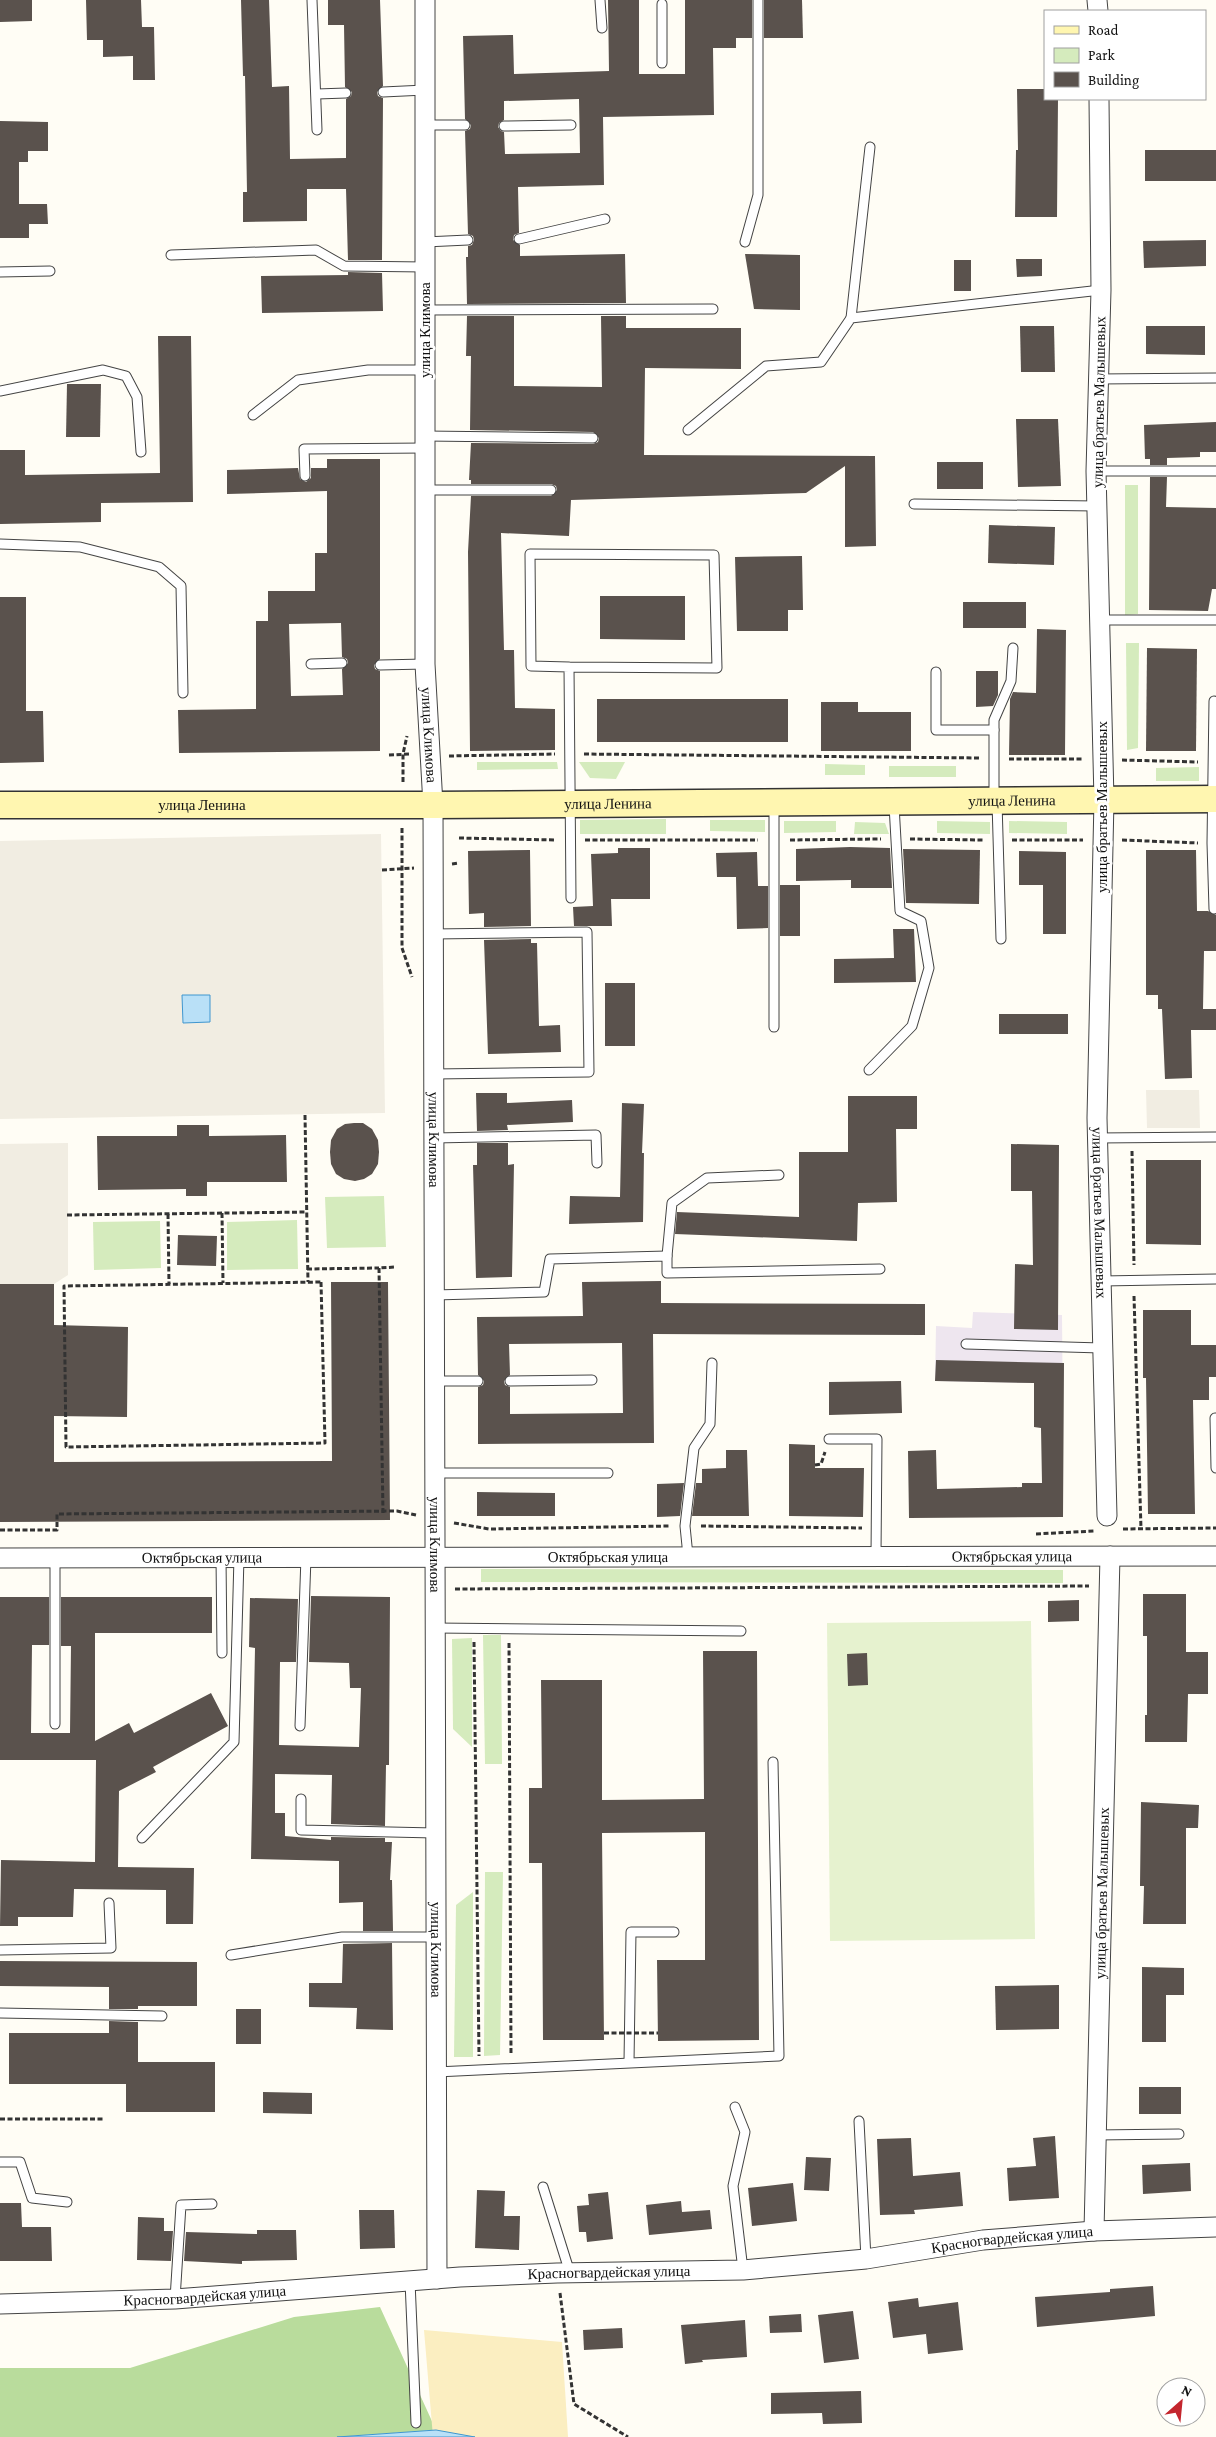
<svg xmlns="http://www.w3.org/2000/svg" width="1216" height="2437" font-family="'Crimson Pro',serif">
<rect width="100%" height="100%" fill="#fffdf5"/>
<polygon fill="#eee6ef" points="973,1312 1062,1315 1063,1428 1034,1427 1034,1383 935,1381 936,1326 972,1328"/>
<g fill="#d5ebbd">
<polygon points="1125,485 1138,485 1138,614 1125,615"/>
<polygon points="1126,643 1139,643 1138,748 1127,750"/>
<polygon points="477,762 557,762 558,769 477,770"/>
<polygon points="579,762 625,762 616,779 590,778"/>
<polygon points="825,764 865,765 865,775 825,775"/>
<rect x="889" y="766" width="67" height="11"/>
<polygon points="1199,767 1199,781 1156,781 1156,768"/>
<polygon points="666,819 666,834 580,834 580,820"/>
<polygon points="710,820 765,820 765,832 710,831"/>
<polygon points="784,821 836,821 836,832 784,833"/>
<polygon points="937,821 990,822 990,834 937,833"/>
<polygon points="1009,821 1067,822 1067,834 1009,833"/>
<polygon points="855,822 885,823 889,834 854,834"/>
<polygon points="384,1196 386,1247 327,1248 325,1197"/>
<polygon points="297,1220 298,1269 227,1270 227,1222"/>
<polygon points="160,1221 161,1268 94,1270 93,1222"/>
<polygon points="481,1569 1063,1570 1063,1583 481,1582"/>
<polygon points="483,1635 501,1635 502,1764 485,1764"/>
<polygon points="472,1638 472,1747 453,1729 452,1639"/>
<polygon points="485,1872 503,1872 500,2055 484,2056"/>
<polygon points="473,1892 473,2057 454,2057 456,1905"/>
</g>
<polygon fill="#b9dc9c" points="380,2307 436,2430 337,2437 0,2437 0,2368 130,2368 294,2317"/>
<polygon fill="#fbeec1" points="424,2330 562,2342 568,2437 433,2437"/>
<polygon fill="#e6f2cf" points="1031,1621 1035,1939 830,1941 827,1623"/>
<g fill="#f1ede2">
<polygon points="381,834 385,1113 0,1119 0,841"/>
<polygon points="1146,1090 1199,1090 1200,1128 1147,1128"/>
<polygon points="68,1143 68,1275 54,1284 0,1284 0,1144"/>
</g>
<g fill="#b9e0f7" stroke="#3f96cf">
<polygon points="182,995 210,995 210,1022 183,1023"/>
<polygon points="436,2430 475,2437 337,2437"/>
</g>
<g fill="#5a524d" fill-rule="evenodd">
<polygon points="0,0 32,0 32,21 0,22"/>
<polygon points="86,0 141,0 142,27 154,27 155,80 133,80 133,56 103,57 103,40 87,40"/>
<polygon points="241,0 269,0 272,87 289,86 290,159 346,158 346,99 351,96 352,92 345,87 344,25 328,25 328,0 380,0 383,86 377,92 378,96 383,98 382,260 348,260 346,189 307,189 307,221 243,222 243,192 247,192 245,76 243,76"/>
<path d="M608,0H639V74H685V0H752V38H736V48H713L714,115L603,117L604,185L518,187L519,233L514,235L513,240L520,245V256L625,254L626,303L467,304L466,257H468V246L472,245L474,240L473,236L468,234L465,131L470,129L471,125L465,119L463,36L513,35L514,74L609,71ZM579,99L580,153L505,154L504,132L501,131L498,127L499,123L504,120V101Z"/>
<polygon points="764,0 802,0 803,38 764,38"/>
<polygon points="1017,89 1045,89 1045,99 1058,99 1057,217 1015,217 1016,150 1018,150"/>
<polygon points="0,121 48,122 48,151 28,151 28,162 19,162 19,204 47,204 48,224 29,224 29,238 0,238"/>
<rect x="1145" y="150" width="71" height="31"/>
<polygon points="1206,240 1206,266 1144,268 1143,241"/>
<polygon points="745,254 800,255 800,310 754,309"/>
<polygon points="1016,259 1042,259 1042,276 1017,277"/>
<rect x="954" y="260" width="17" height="31"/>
<polygon points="348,272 382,273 383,311 262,313 261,276 348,275"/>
<polygon points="467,316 514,316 514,386 602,387 601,316 626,316 626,328 741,328 741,369 645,368 644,455 875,456 876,546 845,547 845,466 806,493 571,500 569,536 501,533 504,650 514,650 515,708 555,709 555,750 470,751 468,552 471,496 551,496 557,490 556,486 551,484 471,484 471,480 469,480 471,443 593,444 598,442 599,438 593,432 470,430 471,356 466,356"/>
<polygon points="1020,326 1054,326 1055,372 1021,372"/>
<polygon points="1146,326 1205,326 1205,355 1146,354"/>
<polygon points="158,336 191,336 193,502 101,503 101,522 0,524 0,450 25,450 25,475 160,473"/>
<polygon points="67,384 101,384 100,437 66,437"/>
<polygon points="1016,419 1058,419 1061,486 1018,487"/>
<polygon points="1216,422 1216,452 1200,452 1200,457 1167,458 1167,465 1150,465 1150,459 1145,459 1144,425"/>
<path d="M327,459H380V659L374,665L375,669L380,671V751L179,753L178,710L256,709V621H268V591H315V553H327V491L227,494V470L298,468L300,479L306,482L311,478V468H327ZM341,623L342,657L347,659L348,663L342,669L343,695L291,696L289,624Z"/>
<rect x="937" y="462" width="46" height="27"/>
<polygon points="1150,477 1167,477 1166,507 1216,508 1216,589 1212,589 1208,611 1149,610"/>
<polygon points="989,525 1055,527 1054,565 988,563"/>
<polygon points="802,556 803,610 788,610 788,631 737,631 735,557"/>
<polygon points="600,596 685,596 685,640 600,639"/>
<polygon points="0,597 26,597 26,711 43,711 44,762 0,763"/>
<rect x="963" y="602" width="63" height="26"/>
<polygon points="1037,629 1066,630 1065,755 1009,755 1010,699 1013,692 1036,693"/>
<polygon points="1147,648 1197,649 1196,751 1146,751"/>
<polygon points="976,671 998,671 998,695 993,706 976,707"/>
<rect x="597" y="699" width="191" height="43"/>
<polygon points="821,702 858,702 858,712 911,712 911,751 821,751"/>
<polygon points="850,847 890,848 892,888 851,888 851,880 796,881 796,849"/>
<polygon points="618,848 650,848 650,899 611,899 612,926 574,926 573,907 593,906 591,854 618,853"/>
<polygon points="903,849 980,850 979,904 906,903"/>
<polygon points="530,850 531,926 484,927 484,913 469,914 468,851"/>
<polygon points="1146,850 1196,850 1197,911 1208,911 1216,915 1216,951 1204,951 1203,1009 1216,1009 1216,1030 1191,1030 1192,1078 1165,1079 1162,1009 1158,1009 1158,995 1146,995"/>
<polygon points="1019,851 1066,852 1066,934 1043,934 1043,885 1019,885"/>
<polygon points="757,852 758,886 768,886 768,928 737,929 736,877 717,877 716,853"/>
<rect x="780" y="885" width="20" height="51"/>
<polygon points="893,929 914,929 916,982 834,983 834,959 894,958"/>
<polygon points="531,939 531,943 537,943 539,1026 560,1025 561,1052 488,1054 484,940"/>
<rect x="605" y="983" width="30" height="63"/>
<rect x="999" y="1014" width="69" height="20"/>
<polygon points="476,1093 507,1093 507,1103 572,1100 573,1122 507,1125 508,1130 477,1131"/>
<polygon points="848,1096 917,1096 917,1129 896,1129 897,1202 858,1203 857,1241 675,1234 677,1212 799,1217 799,1152 848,1152"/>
<polygon points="622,1103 644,1104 642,1153 644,1153 643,1222 569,1224 570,1196 620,1197"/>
<polygon points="354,1123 363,1123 372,1129 378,1140 379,1152 378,1164 372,1174 364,1179 355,1181 344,1179 336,1174 331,1164 330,1152 331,1140 337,1129 345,1124"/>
<polygon points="177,1125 209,1125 209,1136 286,1135 287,1182 207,1182 207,1196 186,1196 186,1189 98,1190 97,1136 177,1136"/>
<polygon points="477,1143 508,1143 508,1165 514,1164 512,1277 476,1278 473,1165 477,1165"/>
<polygon points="1011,1144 1059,1145 1058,1330 1014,1329 1015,1264 1033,1265 1032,1191 1011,1191"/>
<polygon points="1146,1160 1201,1160 1201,1245 1146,1244"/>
<polygon points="178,1235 217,1236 216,1266 177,1265"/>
<path d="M661,1281V1303L925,1304V1335L653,1334L654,1443L478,1444V1387L483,1385L484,1381L478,1375L477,1317L583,1316L582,1282ZM622,1343L623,1413L510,1414V1387L505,1385L504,1381L510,1375L509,1344Z"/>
<polygon points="331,1282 388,1282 390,1520 0,1522 0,1284 54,1284 54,1325 128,1327 127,1417 54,1416 54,1462 332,1461"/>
<polygon points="1143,1310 1191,1310 1191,1345 1216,1345 1216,1377 1209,1377 1209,1400 1193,1400 1195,1514 1148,1514 1146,1378 1143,1378"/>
<polygon points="936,1360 1064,1363 1063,1517 909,1518 908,1451 936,1450 937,1489 1022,1487 1022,1483 1042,1483 1041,1428 1034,1427 1034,1383 935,1381"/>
<polygon points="901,1381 902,1413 829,1415 829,1382"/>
<polygon points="789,1444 815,1445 815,1468 864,1468 863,1517 789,1516"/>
<polygon points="726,1450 747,1450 749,1516 692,1516 696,1483 702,1483 702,1469 726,1468"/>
<polygon points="684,1483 680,1516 657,1517 657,1484"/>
<polygon points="477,1492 555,1493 555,1516 477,1516"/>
<polygon points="1143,1594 1186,1594 1186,1652 1208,1652 1208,1694 1188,1694 1187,1742 1145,1742 1145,1715 1147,1715 1147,1636 1143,1636"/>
<polygon points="311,1596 390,1597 389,1765 386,1765 385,1826 331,1824 332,1775 275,1774 275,1813 285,1813 285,1836 331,1840 331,1837 385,1838 385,1842 392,1842 390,1880 392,1880 393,1931 363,1931 363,1902 339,1903 339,1861 251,1859 255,1648 249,1647 250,1598 298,1599 296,1662 280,1662 279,1745 359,1747 361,1688 350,1688 349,1663 309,1662"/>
<polygon points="0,1597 49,1597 49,1645 32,1645 31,1733 70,1733 71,1646 61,1646 61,1597 212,1597 212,1633 95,1633 95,1741 129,1723 134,1733 211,1693 228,1726 153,1767 156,1772 119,1791 118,1867 194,1868 193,1924 166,1924 166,1890 74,1889 73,1917 18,1917 18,1926 0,1926 1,1860 95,1862 96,1760 0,1760"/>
<polygon points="1079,1600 1079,1621 1048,1622 1048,1601"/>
<polygon points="703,1651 757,1651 759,2040 658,2041 657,1960 705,1960 705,1832 602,1833 604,2040 543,2040 542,1863 529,1863 529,1788 542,1788 541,1680 602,1680 602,1800 704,1799"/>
<polygon points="867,1653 868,1685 848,1686 847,1654"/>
<polygon points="1141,1802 1199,1805 1198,1828 1186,1828 1186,1924 1143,1924 1144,1886 1140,1886"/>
<polygon points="392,1943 393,2030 356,2029 357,2008 309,2007 309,1983 342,1983 343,1944"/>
<polygon points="0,1961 197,1962 197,2006 138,2006 138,2009 109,2009 109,1987 0,1986"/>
<polygon points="1142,1967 1184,1968 1184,1995 1166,1995 1166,2042 1142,2042"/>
<polygon points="1059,1985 1059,2029 996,2030 995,1986"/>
<rect x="236" y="2009" width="25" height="35"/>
<polygon points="109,2021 138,2022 138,2062 215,2062 215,2112 126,2112 126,2084 9,2084 9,2033 109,2033"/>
<rect x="1139" y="2087" width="42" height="27"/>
<polygon points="263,2092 312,2093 312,2114 263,2113"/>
<polygon points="1055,2136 1059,2198 1009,2201 1007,2168 1036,2166 1033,2138"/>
<polygon points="911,2138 913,2176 960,2172 963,2206 914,2210 915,2214 880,2215 877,2139"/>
<polygon points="806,2157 831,2158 829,2191 804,2190"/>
<polygon points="1190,2163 1191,2191 1143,2194 1142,2165"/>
<polygon points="793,2183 797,2221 752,2226 748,2188"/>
<polygon points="477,2190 505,2191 504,2216 520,2216 519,2250 475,2248"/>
<polygon points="608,2192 613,2239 587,2242 586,2232 579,2232 577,2206 589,2205 588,2194"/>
<polygon points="681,2201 682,2212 710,2210 712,2229 649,2235 646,2205"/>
<polygon points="0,2203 21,2203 22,2227 51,2227 52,2261 0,2261"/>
<polygon points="359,2210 394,2210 395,2248 360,2249"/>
<polygon points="138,2217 164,2218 164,2231 173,2231 171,2261 137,2260"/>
<polygon points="257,2230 296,2230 297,2260 242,2261 242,2264 184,2261 186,2232 257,2234"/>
<polygon points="1153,2286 1155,2316 1037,2327 1035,2297 1110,2292 1110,2289"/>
<polygon points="918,2298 919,2307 958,2302 963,2350 928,2354 926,2334 893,2338 888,2302"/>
<polygon points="853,2311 859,2359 824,2363 818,2315"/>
<polygon points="801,2314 802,2332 770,2333 769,2316"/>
<polygon points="745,2320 747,2357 702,2360 703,2362 685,2364 681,2325"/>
<polygon points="622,2328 623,2348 584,2350 583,2330"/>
<polygon points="861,2391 862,2423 823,2424 822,2413 771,2414 771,2393"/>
</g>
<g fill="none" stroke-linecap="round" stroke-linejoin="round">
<defs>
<g id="lane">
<polyline points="312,0 317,130"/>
<polyline points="600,0 602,28"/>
<polyline points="662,4 662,63"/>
<polyline points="383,92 425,90"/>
<polyline points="317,94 346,93"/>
<polyline points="425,125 465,125"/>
<polyline points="504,126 571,125"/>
<polyline points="519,239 605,219"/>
<polyline points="425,242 468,240"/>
<polyline points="745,242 758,195 758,0"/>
<polyline points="171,255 316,250 344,266 425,267"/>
<polyline points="0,272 50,271"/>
<polyline points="425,310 713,309"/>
<polyline points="851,318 870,147"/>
<polyline points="1098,379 1216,378"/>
<polyline points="0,391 103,370 126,376 137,397 141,452"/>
<polyline points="253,415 298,380 368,370 425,370"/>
<polyline points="688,430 766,366 821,362 851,318 1101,290"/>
<polyline points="425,436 593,438"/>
<polyline points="1096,471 1216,471"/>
<polyline points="305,476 304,449 425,448"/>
<polyline points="425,490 551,490"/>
<polyline points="914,504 1097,506"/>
<polyline points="0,544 80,547 159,567 181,586 183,693"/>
<polyline points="1100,620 1216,620"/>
<polyline points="311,664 342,663"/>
<polyline points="380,665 425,664"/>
<polyline points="569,667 531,666 530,554 714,555 717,668 569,667 571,898"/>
<polyline points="936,672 936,730 994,730"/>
<polyline points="994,800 994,720 1011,681 1013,648"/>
<polyline points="997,802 1001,939"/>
<polyline points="1214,909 1212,843 1214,701"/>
<polyline points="433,934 587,932 589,1072 434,1074"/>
<polyline points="774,1027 774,805"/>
<polyline points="869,1070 912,1026 929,968 921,921 900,911 894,805"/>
<polyline points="434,1138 596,1135 597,1163"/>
<polyline points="1097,1138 1216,1137"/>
<polyline points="667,1256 672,1203 707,1178 779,1175"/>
<polyline points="1102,1281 1216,1279"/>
<polyline points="434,1295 544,1292 550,1259 667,1256 667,1273 880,1269"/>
<polyline points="966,1344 1101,1348"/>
<polyline points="434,1381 478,1381"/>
<polyline points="510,1381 592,1380"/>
<polyline points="1215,1418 1216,1468"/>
<polyline points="829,1439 877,1439 876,1555"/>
<polyline points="434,1473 608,1473"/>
<polyline points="688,1556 685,1526 694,1448 710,1424 712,1363"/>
<polyline points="221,1557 222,1653"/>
<polyline points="435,1628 741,1631"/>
<polyline points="55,1724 55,1558"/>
<polyline points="300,1726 306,1557"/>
<polyline points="301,1799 301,1830 435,1833"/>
<polyline points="142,1838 234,1742 239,1557"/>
<polyline points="0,1950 111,1948 109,1903"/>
<polyline points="231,1955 342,1937 435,1937"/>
<polyline points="0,2013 162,2016"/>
<polyline points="629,2062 631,1932 674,1932"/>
<polyline points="436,2072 779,2056 773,1762"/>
<polyline points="735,2107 745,2132 733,2186 743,2270"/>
<polyline points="859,2121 866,2259"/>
<polyline points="1095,2135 1179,2134"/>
<polyline points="0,2162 20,2162 32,2198 67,2202"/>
<polyline points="543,2187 570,2273"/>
<polyline points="410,2281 416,2423"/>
<polyline points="175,2299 181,2205 212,2204"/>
</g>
<g id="street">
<path id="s1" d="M425,0V664L433,805L437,2279"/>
<polyline points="1097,0 1098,11"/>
<path id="s2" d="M1099,99L1101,290L1096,471L1104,800L1097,1118L1107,1516"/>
<path id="s3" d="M0,1558L1216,1556"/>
<path id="s4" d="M1094,2231L1110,1556"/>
<path id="s5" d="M0,2304L175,2299L460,2277L557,2273L743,2270L866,2259L983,2240L1094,2231L1216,2227"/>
</g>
<g id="secondary">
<path id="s6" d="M0,805H433L1216,799"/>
</g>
</defs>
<use href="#lane" stroke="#444" stroke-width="11"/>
<use href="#street" stroke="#444" stroke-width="21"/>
<use href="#secondary" stroke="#333" stroke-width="29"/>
<g stroke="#333" stroke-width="3" stroke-dasharray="5 2.5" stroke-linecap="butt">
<polyline points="584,754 980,758"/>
<polyline points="389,755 410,754"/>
<polyline points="449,756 555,754"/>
<polyline points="1009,759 1083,759"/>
<polyline points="1122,760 1198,762"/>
<polyline points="403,782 403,754 407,736"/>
<polyline points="402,828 402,948 412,977"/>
<polyline points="459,838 556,840"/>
<polyline points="910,839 983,840"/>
<polyline points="585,840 758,840"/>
<polyline points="790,840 881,839"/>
<polyline points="1012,840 1083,840"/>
<polyline points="1122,840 1198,843"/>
<polyline points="452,864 459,863"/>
<polyline points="382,870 414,868"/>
<polyline points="305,1115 308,1282"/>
<polyline points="1132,1151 1134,1265"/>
<polyline points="222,1213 223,1283"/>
<polyline points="168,1214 169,1284"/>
<polyline points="67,1215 307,1212"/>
<polyline points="307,1269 379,1268"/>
<polygon points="321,1282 325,1443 66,1447 64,1286"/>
<polyline points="1134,1296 1141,1529"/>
<polyline points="815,1465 821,1464 825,1452"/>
<polyline points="383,1513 379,1268 396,1267"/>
<polyline points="454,1523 489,1529 669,1526"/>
<polyline points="701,1526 862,1528"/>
<polyline points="1123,1529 1216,1528"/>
<polyline points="0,1530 57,1530 57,1514 397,1511 416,1515"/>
<polyline points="1036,1534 1094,1531"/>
<polyline points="455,1589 1089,1586"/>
<polyline points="474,1642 479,2056"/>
<polyline points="509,1643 511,2054"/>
<polyline points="0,2119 104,2119"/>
<polyline points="560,2293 574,2404 628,2437"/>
</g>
<use href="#lane" stroke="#fff" stroke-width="9"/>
<use href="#street" stroke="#fff" stroke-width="19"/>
<use href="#secondary" stroke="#fff6b0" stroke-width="26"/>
<polyline stroke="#333" stroke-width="3" stroke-dasharray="5 2.5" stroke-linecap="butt" points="604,2033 658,2033"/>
</g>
<g text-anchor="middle" stroke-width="5" stroke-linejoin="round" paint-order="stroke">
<g font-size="15" fill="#111" stroke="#fff">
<text transform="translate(425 330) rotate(-90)" y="5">улица Климова</text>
<text transform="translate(1099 402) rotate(-89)" y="5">улица братьев Малышевых</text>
<text dy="5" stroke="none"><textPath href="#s1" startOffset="735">улица Климова</textPath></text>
<text dy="5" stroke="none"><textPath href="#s6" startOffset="1012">улица Ленина</textPath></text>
<text dy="5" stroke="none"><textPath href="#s6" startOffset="608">улица Ленина</textPath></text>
<text dy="5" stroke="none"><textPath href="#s6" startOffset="202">улица Ленина</textPath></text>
<text transform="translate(1102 807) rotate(-90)" y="5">улица братьев Малышевых</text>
<text dy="5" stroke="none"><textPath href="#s1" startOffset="1140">улица Климова</textPath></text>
<text dy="5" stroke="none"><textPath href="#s2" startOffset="1114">улица братьев Малышевых</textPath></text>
<text dy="5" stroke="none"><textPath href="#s1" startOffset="1545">улица Климова</textPath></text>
<text dy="5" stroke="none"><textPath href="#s3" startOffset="608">Октябрьская улица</textPath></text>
<text dy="5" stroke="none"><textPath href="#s3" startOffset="1012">Октябрьская улица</textPath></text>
<text dy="5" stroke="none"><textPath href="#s3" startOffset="202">Октябрьская улица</textPath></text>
<text dy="5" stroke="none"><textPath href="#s4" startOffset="338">улица братьев Малышевых</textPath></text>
<text dy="5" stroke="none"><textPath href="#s1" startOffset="1950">улица Климова</textPath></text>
<text dy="5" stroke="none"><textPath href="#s5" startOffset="1015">Красногвардейская улица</textPath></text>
<text dy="5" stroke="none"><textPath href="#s5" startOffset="610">Красногвардейская улица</textPath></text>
<text dy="5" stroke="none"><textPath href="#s5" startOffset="205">Красногвардейская улица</textPath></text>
</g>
</g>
<rect x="1044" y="10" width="162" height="90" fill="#ffffff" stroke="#a0a0a0"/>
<rect x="1054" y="26" width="25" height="8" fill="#fff6b0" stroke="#a0a0a0"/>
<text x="1088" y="35" font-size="15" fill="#111111">Road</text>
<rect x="1054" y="48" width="25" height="15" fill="#d5ebbd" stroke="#a0a0a0"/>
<text x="1088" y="60" font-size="15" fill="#111111">Park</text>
<rect x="1054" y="72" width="25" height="15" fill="#5a524d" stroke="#a0a0a0"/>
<text x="1088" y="85" font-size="15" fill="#111111">Building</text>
<g transform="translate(1181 2402) rotate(27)"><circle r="24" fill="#ffffff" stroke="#a0a0a0"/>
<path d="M0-4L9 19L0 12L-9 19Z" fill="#c4262e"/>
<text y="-8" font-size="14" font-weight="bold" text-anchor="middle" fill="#111111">N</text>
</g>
</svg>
